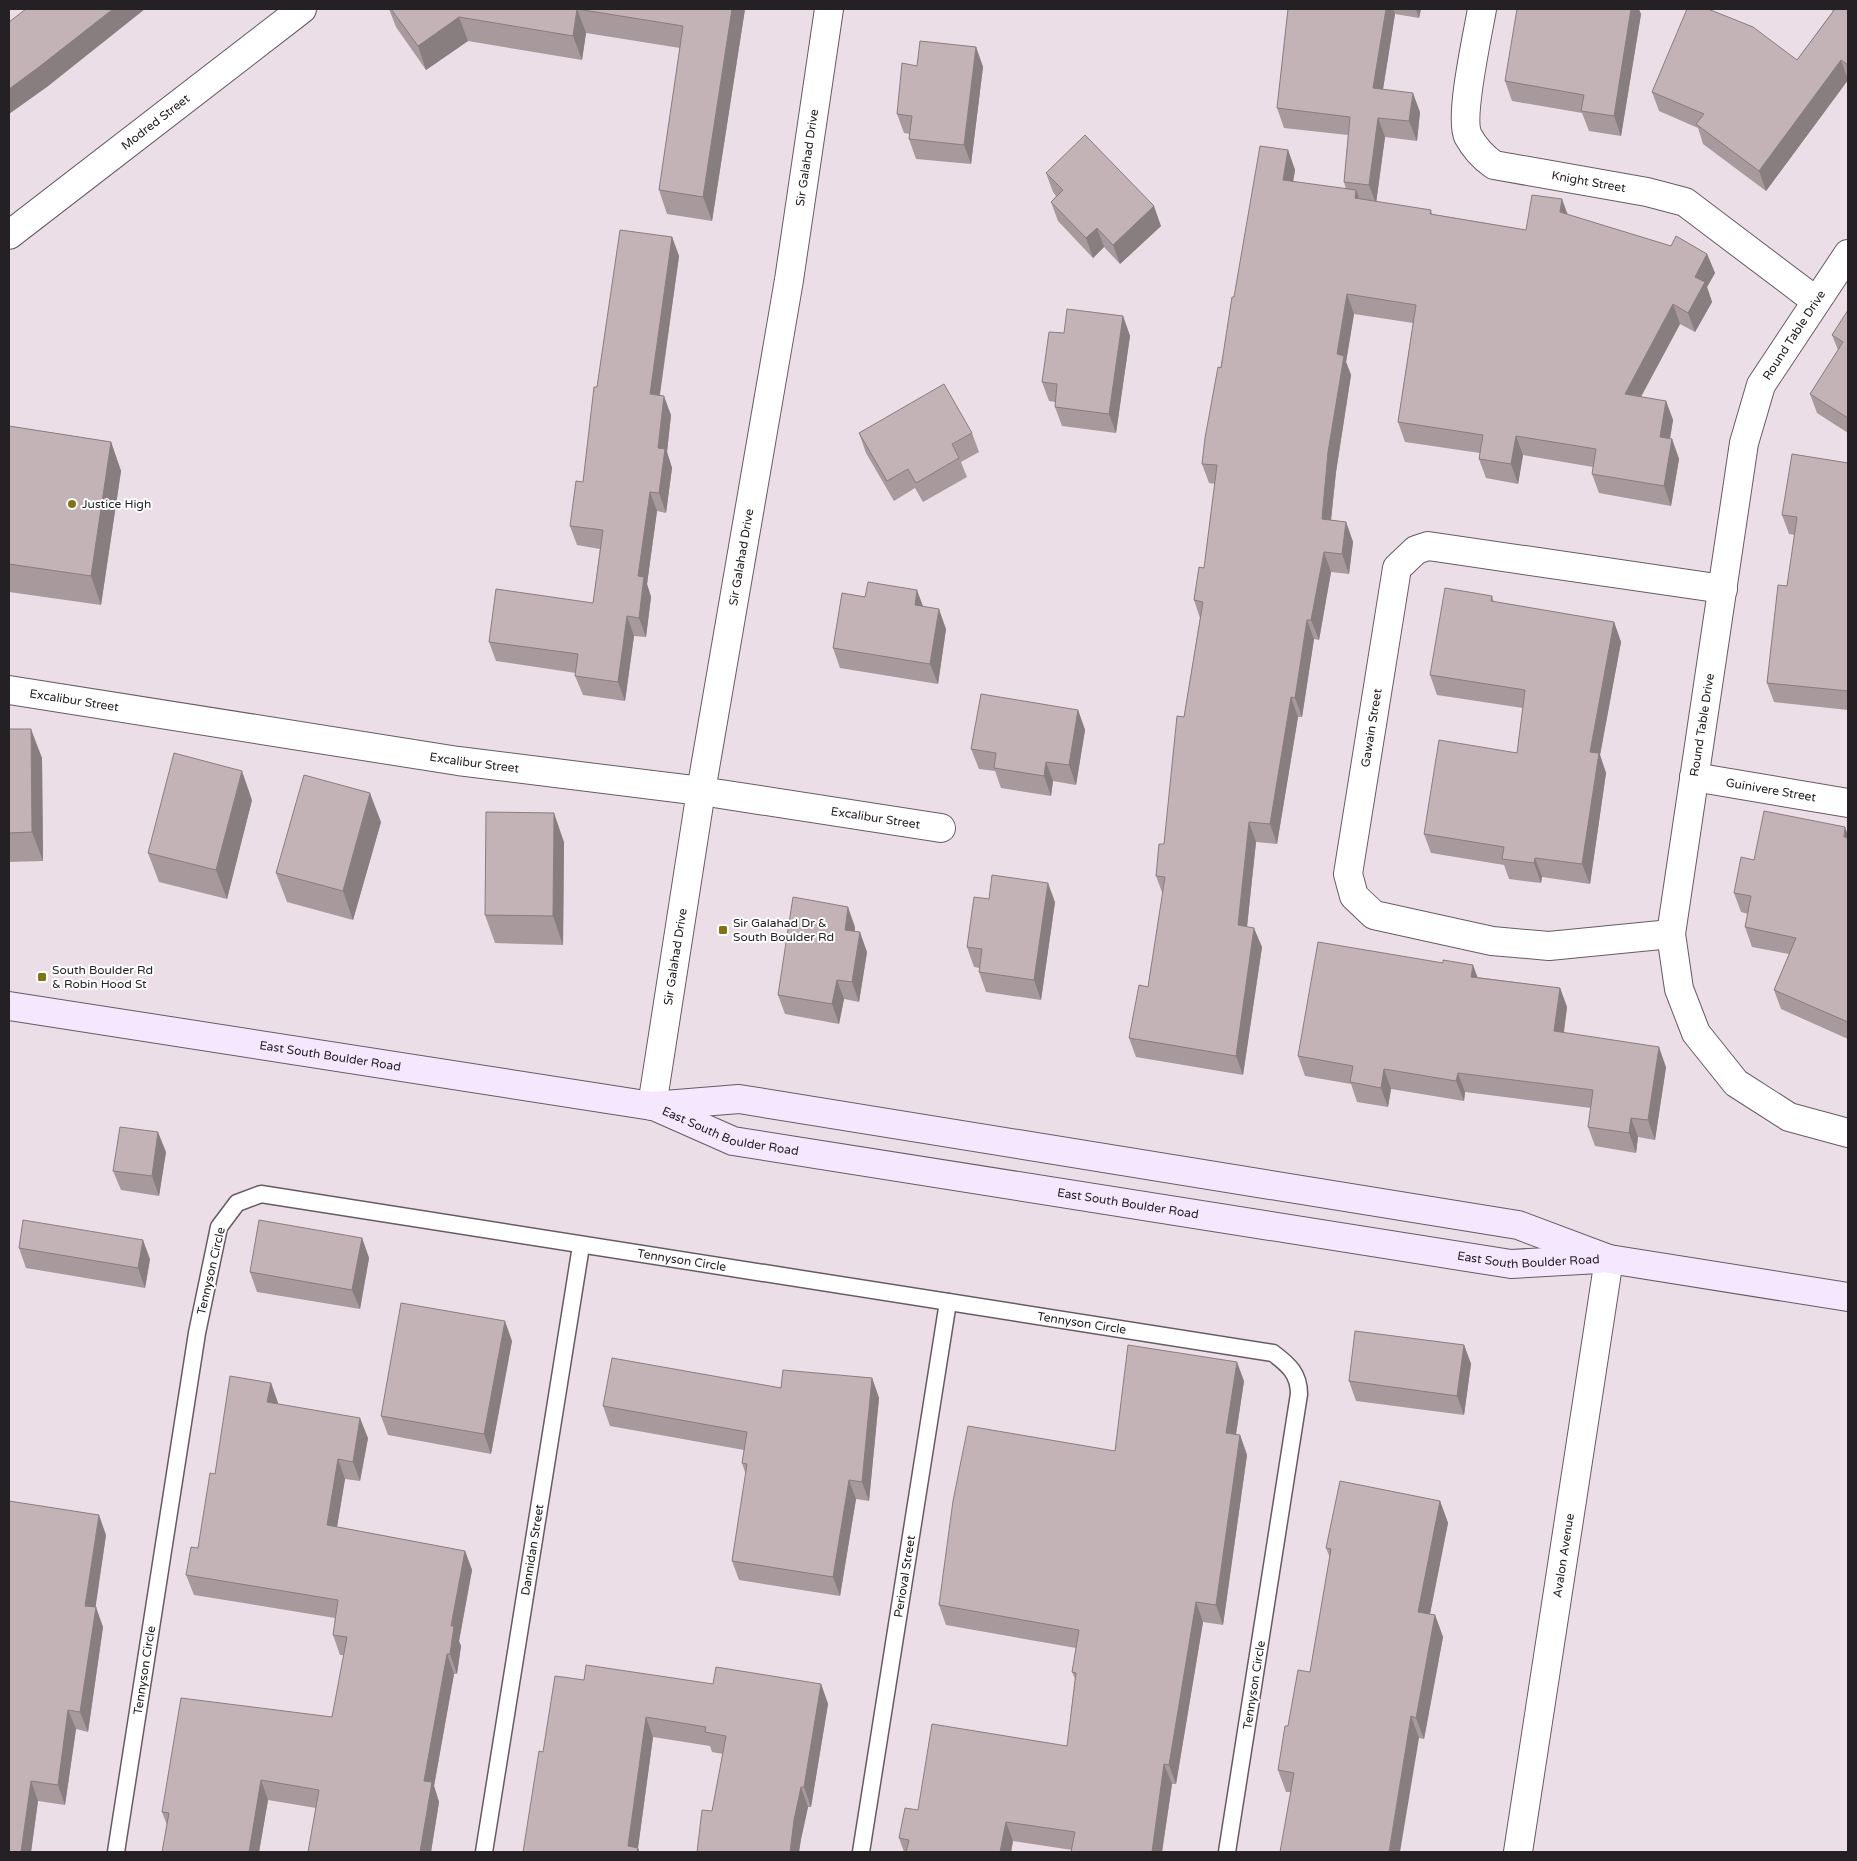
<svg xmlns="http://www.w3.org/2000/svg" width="1857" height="1861" font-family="'Varela Round',sans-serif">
<rect width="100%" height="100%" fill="#ecdee7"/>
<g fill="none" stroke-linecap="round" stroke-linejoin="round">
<defs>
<g id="lane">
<path id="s1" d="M116,1852L197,1333L219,1227L237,1203L261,1194L1273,1353C1289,1365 1299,1374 1299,1394L1227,1852"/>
<path id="s2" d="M484,1852L581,1246"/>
<path id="s3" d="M861,1852L948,1302"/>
</g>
<g id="street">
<path id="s4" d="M1482,9C1478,33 1459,117 1468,136C1474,147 1484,158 1494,165L1647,192L1685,202L1816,301"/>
<path id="s5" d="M9,235L302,9"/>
<polyline points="1848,254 1761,385 1744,443 1671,934 1679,989 1696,1033 1736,1083 1789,1117 1848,1133"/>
<path id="s6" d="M9,690L458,761L701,791L941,828"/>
<path id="s7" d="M1694,777L1848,803"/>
<path id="s8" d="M1671,934L1549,946L1492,941L1374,915L1354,896L1348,874L1397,568L1416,550L1428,546L1723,589"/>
<path id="s9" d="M652,1106L701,791L789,280L829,9"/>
<path id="s10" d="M1518,1852L1609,1259"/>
</g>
<g id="secondary">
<path id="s11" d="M9,1006L652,1106L739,1099L1518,1225L1609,1259L1848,1297"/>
<path id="s12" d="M656,1107L733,1141L1511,1264L1599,1259"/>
</g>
</defs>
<use href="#lane" stroke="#675b63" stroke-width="19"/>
<use href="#street" stroke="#675b63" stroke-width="30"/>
<use href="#secondary" stroke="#675b63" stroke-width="30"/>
<use href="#lane" stroke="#fff" stroke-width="16"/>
<use href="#street" stroke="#fff" stroke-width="28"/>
<use href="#secondary" stroke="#f5e7fd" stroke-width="28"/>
</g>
<g fill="#a8999d">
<polygon points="389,9 745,9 712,221 667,214 659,190 680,48 586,33 582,60 468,41 426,70 396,27"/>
<polygon points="1288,9 1421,9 1419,18 1395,14 1383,89 1420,112 1417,141 1385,137 1376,202 1431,210 1432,214 1526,230 1568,215 1671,246 1707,254 1715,273 1707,287 1712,302 1695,332 1680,324 1641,397 1666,401 1673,420 1670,439 1672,439 1679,459 1671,506 1599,493 1592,474 1593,467 1523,455 1518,484 1486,478 1479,459 1480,453 1405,442 1398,422 1413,323 1354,314 1346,362 1351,375 1336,472 1331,520 1346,522 1353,542 1349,574 1331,572 1319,640 1314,639 1302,717 1298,717 1277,844 1256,842 1247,927 1262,947 1243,1075 1136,1057 1129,1038 1148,987 1163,895 1156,876 1164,844 1184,717 1200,618 1194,600 1204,568 1215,484 1209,483 1202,464 1234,297 1288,150 1295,170 1293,182 1346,189 1344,182 1348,135 1284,128 1277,108"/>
<polygon points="1830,9 1848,9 1848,80 1766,191 1703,144 1698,128 1659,111 1652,92 1797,60 1833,11"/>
<polygon points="1641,14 1621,136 1589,131 1582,113 1512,101 1505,81"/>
<polygon points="976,47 983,67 971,164 916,159 909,139 910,134 904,133 897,114 917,66"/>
<polygon points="1046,173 1161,226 1120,264 1104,247 1093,258 1058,221 1051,202 1056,196 1053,192"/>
<polygon points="672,237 679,256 660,395 671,415 667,452 672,468 666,513 657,511 647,584 651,597 646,637 634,636 625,701 583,695 575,676 576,673 496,661 489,642 593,603 600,549 577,545 570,526 583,482 597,387"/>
<polygon points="1848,310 1848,433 1817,413 1810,394 1838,350 1832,335"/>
<polygon points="1123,316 1130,336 1116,433 1062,426 1055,407 1055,402 1049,401 1042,382 1064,333"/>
<polygon points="9,426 111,442 121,471 101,605 9,592"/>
<polygon points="859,433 972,433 979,452 961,462 967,477 923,502 915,488 894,501 866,453"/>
<polygon points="1848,463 1848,710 1774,702 1767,683 1787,586 1795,535 1789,534 1782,515"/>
<polygon points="1492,596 1494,602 1614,622 1621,642 1600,755 1606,773 1590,884 1542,877 1541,883 1509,879 1504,865 1431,853 1424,834 1517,753 1523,708 1437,695 1430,675"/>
<polygon points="924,607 946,629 938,684 840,668 833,648"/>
<polygon points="1078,710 1085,730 1076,785 1053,781 1051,796 1001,788 995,771 979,769 971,749"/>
<polygon points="9,729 42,758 43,861 9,862"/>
<polygon points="252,800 227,899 159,882 148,853"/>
<polygon points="381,822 353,920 287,902 276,873"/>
<polygon points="1848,835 1848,1039 1781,1009 1774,990 1789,954 1752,947 1745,927 1748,914 1741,912 1734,893 1754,860"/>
<polygon points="564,842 563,945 495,943 485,915"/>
<polygon points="989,899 1055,902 1041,1000 986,992 979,972 979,968 974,967 967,947"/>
<polygon points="855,927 855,931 867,952 859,1002 844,999 839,1024 785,1014 778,995"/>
<polygon points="1477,977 1560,988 1567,1007 1564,1033 1666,1067 1655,1140 1638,1137 1636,1153 1595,1146 1588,1127 1591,1108 1465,1092 1464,1101 1391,1089 1388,1107 1357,1102 1351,1084 1305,1076 1298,1056"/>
<polygon points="166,1152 159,1196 121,1190 113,1171"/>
<polygon points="362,1238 369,1258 360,1309 257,1292 250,1272"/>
<polygon points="19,1248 150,1259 145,1288 26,1268"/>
<polygon points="512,1341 491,1454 388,1435 381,1416"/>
<polygon points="1464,1345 1471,1364 1464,1415 1356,1401 1349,1381"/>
<polygon points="872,1378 879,1398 869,1501 856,1499 840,1596 739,1580 732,1561 746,1475 742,1463 744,1450 610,1426 603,1406"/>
<polygon points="1244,1381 1236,1435 1240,1435 1247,1455 1223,1625 1203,1622 1176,1784 1172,1784 1162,1852 1071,1852 1072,1850 1013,1841 1011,1852 904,1852 899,1838 918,1810 1067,1746 1075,1679 1072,1672 1076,1648 946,1625 939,1605 1115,1451"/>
<polygon points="271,1383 278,1403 278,1404 368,1438 360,1481 345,1479 337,1527 465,1551 472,1570 459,1641 461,1646 457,1674 454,1674 434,1786 439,1802 431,1852 308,1852 316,1808 268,1800 259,1852 162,1852 167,1825 162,1812 332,1717 344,1655 340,1655 333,1635 335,1618 194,1595 186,1575 198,1548 215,1474"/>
<polygon points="1440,1501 1448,1523 1430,1614 1435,1615 1443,1637 1424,1739 1419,1738 1290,1792 1286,1792 1278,1770 1288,1726 1310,1672 1330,1558 1326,1548"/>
<polygon points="106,1535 95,1607 103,1627 88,1732 76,1729 65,1805 38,1801 31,1852 9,1852"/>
<polygon points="713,1684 821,1684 828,1704 811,1807 808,1807 801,1839 799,1852 697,1852 712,1811 723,1754 712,1752 710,1746 653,1737 638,1848 639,1852 523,1852 543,1752"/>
</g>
<g fill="#887d7f">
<polygon points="113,9 145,9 47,87 9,114 9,89"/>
<polygon points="577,9 586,33 582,60 573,36"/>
<polygon points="732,9 745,9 712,221 703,197"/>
<polygon points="1386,9 1393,9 1395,14 1380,108 1373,88"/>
<polygon points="1416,9 1421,9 1419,18"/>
<polygon points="1631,9 1639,9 1641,14 1621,136 1614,116"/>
<polygon points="459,17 468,41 426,70 418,46"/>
<polygon points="976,47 983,67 971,164 964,145"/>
<polygon points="1841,60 1848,80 1766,191 1759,171"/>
<polygon points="1413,93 1420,112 1417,141 1409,121"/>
<polygon points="1378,118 1385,137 1376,204 1369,185"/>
<polygon points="1288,150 1295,170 1290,200 1283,180"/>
<polygon points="1356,190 1363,210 1355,198"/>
<polygon points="1562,199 1569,218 1560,212"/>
<polygon points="1154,206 1161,226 1120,264 1113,245"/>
<polygon points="1097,228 1104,247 1093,258 1086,238"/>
<polygon points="672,237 679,256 657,413 650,394"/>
<polygon points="1707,254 1715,273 1707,287 1712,302 1695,332 1688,313 1695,277"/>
<polygon points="1347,294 1354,314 1346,362 1351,375 1336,472 1329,539 1322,519 1337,354"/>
<polygon points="1673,304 1680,324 1632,413 1625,394"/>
<polygon points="1123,316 1130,336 1116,433 1109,414"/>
<polygon points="664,396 671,415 667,452 672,468 666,513 659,493 658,448"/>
<polygon points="1666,401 1673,420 1667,456 1660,437"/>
<polygon points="1516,436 1523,455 1518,484 1511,464"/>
<polygon points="1672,439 1679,459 1671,506 1664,486"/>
<polygon points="111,442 121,471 101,605 91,576"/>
<polygon points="650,492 657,511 647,584 651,597 646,637 639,618 638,576"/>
<polygon points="1346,522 1353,542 1349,574 1342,554"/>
<polygon points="1324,552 1331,572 1319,640 1311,620"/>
<polygon points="917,590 924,609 915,605"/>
<polygon points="939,609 946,629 938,684 930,664"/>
<polygon points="627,616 634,636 625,701 618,682"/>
<polygon points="1307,620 1314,639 1302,717 1295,698"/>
<polygon points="1614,622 1621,642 1600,755 1606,773 1590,884 1582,864 1590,752"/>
<polygon points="1291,697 1298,717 1277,844 1270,824"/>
<polygon points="1078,710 1085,730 1076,785 1069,765"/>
<polygon points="31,729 42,758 43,861 32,832"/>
<polygon points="1046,762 1053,781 1051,796 1044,776"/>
<polygon points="242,771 252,800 227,899 216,870"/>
<polygon points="370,793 381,822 353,920 343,891"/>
<polygon points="554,813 564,842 563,945 553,916"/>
<polygon points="1249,822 1256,842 1245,945 1238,925"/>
<polygon points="1845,827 1848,835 1848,849 1844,837"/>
<polygon points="1535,858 1542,877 1541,883 1534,863"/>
<polygon points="1048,883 1055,902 1041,1000 1034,980"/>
<polygon points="848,907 855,927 852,950 845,930"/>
<polygon points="1254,928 1262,947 1243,1075 1236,1056"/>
<polygon points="860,932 867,952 859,1002 852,982"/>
<polygon points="1473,965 1480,984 1471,977"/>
<polygon points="837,980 844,999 839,1024 832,1004"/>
<polygon points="1560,988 1567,1007 1561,1051 1554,1031"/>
<polygon points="1659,1047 1666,1067 1655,1140 1648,1120"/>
<polygon points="1384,1069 1391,1089 1388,1107 1381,1088"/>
<polygon points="1458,1073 1465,1092 1464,1101 1456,1081"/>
<polygon points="1631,1118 1638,1137 1636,1153 1629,1133"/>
<polygon points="158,1132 166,1152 159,1196 152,1176"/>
<polygon points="362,1238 369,1258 360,1309 352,1290"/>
<polygon points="143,1240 150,1259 145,1288 138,1268"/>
<polygon points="505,1321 512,1341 491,1454 484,1434"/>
<polygon points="1464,1345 1471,1364 1464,1415 1457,1396"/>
<polygon points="1237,1362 1244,1381 1233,1453 1226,1433"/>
<polygon points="872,1378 879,1398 869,1501 862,1482"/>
<polygon points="271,1383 278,1403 274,1422 267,1402"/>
<polygon points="360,1418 368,1438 360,1481 353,1462"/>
<polygon points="1240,1435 1247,1455 1223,1625 1216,1605"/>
<polygon points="338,1459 345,1479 334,1545 327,1525"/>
<polygon points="849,1480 856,1499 840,1596 833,1577"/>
<polygon points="1440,1501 1448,1523 1426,1634 1418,1612"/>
<polygon points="99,1515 106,1535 93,1625 85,1606"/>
<polygon points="465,1551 472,1570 459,1641 461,1646 457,1674 450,1654 451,1626"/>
<polygon points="1196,1602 1203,1622 1176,1784 1169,1765"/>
<polygon points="96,1607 103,1627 88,1732 80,1712"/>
<polygon points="1435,1615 1443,1637 1424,1739 1416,1718"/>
<polygon points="447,1654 454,1674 434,1786 439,1802 431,1852 420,1852 424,1781"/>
<polygon points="821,1684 828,1704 811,1807 804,1787"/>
<polygon points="68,1710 76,1729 65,1805 58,1785"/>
<polygon points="1411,1716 1419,1738 1400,1852 1389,1852"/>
<polygon points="646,1717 653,1737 638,1848 639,1852 630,1852 628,1846"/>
<polygon points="1164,1764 1172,1784 1162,1852 1152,1852"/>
<polygon points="261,1780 268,1800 259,1852 249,1852"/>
<polygon points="31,1781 38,1801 31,1852 21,1852"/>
<polygon points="801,1787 808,1807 801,1839 799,1852 790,1852 794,1820"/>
<polygon points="1006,1822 1013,1841 1011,1852 1000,1852"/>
</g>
<g fill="#c3b2b6" stroke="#887d7f">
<polygon points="26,9 113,9 39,67 9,89 9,22"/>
<polygon points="391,9 732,9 703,197 659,190 683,26 577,9 573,36 459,17 418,46"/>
<polygon points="1288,9 1386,9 1373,88 1413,93 1409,121 1378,118 1369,185 1344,182 1350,117 1277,108"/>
<polygon points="1517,9 1631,9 1614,116 1581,111 1584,95 1505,81"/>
<polygon points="1687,9 1708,9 1753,27 1797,60 1835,9 1848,9 1848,65 1841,60 1759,171 1696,124 1704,114 1652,92"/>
<polygon points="920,41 976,47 964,145 909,139 912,116 897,114 902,63 917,66"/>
<polygon points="1085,135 1154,206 1113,245 1097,228 1086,238 1051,202 1063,190 1046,173"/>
<polygon points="1260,146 1288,150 1283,180 1356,190 1355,198 1431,210 1430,214 1526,230 1532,195 1562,199 1560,212 1671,246 1676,236 1707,254 1695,277 1705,282 1688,313 1673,304 1625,394 1666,401 1660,437 1672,439 1664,486 1592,474 1596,449 1516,436 1511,464 1479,459 1483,435 1398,422 1416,305 1347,294 1337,354 1344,356 1328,452 1322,519 1346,522 1342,554 1324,552 1311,620 1307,620 1295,698 1291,697 1270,824 1249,822 1238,925 1254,928 1236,1056 1129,1038 1139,985 1148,987 1165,877 1156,876 1159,844 1164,844 1177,716 1184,717 1203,602 1194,600 1199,567 1204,568 1217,465 1202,464 1205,438 1218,367 1221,368 1232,297 1234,297"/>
<polygon points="620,230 672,237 650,394 664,396 658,448 665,449 659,493 650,492 638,576 644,577 639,618 627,616 618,682 575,676 578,654 489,642 496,589 593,603 603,530 570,526 576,481 583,482 594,387 597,387"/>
<polygon points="1067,309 1123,316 1109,414 1055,407 1057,384 1042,382 1049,332 1064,333"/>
<polygon points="1848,310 1848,418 1810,394 1843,342 1832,335"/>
<polygon points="944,384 972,433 952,444 959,458 916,483 908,469 887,481 859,433"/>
<polygon points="9,426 111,442 91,576 9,564"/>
<polygon points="1792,454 1848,463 1848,691 1767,683 1778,585 1787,586 1797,517 1782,515"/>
<polygon points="868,582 917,590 915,605 939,609 930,664 833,648 842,593 865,597"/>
<polygon points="1445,588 1492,596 1491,601 1614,622 1590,752 1599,753 1582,864 1535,858 1534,863 1502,859 1504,847 1424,834 1439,740 1517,753 1525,690 1430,675"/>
<polygon points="981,694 1078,710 1069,765 1046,762 1044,776 994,768 996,753 971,749"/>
<polygon points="9,729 31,729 32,832 9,833"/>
<polygon points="174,753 242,771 216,870 148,853"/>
<polygon points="304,775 370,793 343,891 276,873"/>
<polygon points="1764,811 1845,827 1844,837 1848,838 1848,1022 1774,990 1796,938 1745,927 1751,896 1734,893 1741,857 1754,860"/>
<polygon points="486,812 554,813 553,916 485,915"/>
<polygon points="992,875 1048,883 1034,980 979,972 982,949 967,947 974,897 989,899"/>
<polygon points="793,897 848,907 845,930 860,932 852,982 837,980 832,1004 778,995"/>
<polygon points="1318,942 1443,963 1443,960 1473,965 1471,977 1560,988 1554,1031 1659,1047 1648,1120 1631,1118 1629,1133 1588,1127 1593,1090 1458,1073 1456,1081 1384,1069 1381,1088 1350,1082 1353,1066 1298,1056"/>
<polygon points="120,1127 158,1132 152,1176 113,1171"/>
<polygon points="23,1220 143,1240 138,1268 19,1248"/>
<polygon points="259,1220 362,1238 352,1290 250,1272"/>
<polygon points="401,1303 505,1321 484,1434 381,1416"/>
<polygon points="1355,1331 1464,1345 1457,1396 1349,1381"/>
<polygon points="1128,1345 1237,1362 1226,1433 1240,1435 1216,1605 1196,1602 1169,1765 1164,1764 1152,1852 1071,1852 1075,1832 1006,1822 1000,1852 906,1852 909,1840 899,1838 905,1808 918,1810 932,1724 1067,1746 1076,1673 1072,1672 1079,1630 939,1605 953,1501 968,1426 1115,1451"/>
<polygon points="612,1358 781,1388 783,1370 872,1378 862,1482 849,1480 833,1577 732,1561 747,1464 742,1463 747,1432 603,1406"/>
<polygon points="230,1376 271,1383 267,1402 360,1418 353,1462 338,1459 327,1525 465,1551 451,1626 454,1626 450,1654 447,1654 424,1781 432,1782 420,1852 308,1852 319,1790 261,1780 249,1852 162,1852 169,1813 162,1812 181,1698 332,1717 347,1637 333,1635 338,1600 186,1575 191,1547 198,1548 210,1473 215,1474"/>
<polygon points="1340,1481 1440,1501 1418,1612 1435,1615 1416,1718 1411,1716 1389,1852 1280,1852 1294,1773 1278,1770 1285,1726 1288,1726 1298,1670 1310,1672 1331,1549 1326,1548"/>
<polygon points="9,1501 99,1515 85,1606 96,1607 80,1712 68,1710 58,1785 31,1781 21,1852 9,1852"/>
<polygon points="586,1665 713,1684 716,1667 821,1684 804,1787 801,1787 794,1820 790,1852 697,1852 702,1810 712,1811 726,1736 705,1732 706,1727 646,1717 628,1846 638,1848 637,1852 523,1852 539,1751 543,1752 555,1676 584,1680"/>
</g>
<g fill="#7f7315" stroke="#fff" stroke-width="2">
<circle cx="72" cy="504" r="5"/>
<rect x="718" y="925" width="10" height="10" rx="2.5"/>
<rect x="37" y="972" width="10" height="10" rx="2.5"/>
</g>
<g text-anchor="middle" stroke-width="4" stroke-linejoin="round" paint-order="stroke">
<g font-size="12" fill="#252024" stroke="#fff">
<text dy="4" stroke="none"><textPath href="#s5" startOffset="185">Modred Street</textPath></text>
<text dy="4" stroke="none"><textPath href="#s9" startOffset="961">Sir Galahad Drive</textPath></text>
<text dy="4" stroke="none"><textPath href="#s4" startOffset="264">Knight Street</textPath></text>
<text transform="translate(1794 335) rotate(-57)" y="4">Round Table Drive</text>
<text dy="4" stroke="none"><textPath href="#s9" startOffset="556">Sir Galahad Drive</textPath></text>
<text dy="4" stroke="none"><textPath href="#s6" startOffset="66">Excalibur Street</textPath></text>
<text transform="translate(1702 725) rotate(-81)" y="4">Round Table Drive</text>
<text dy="4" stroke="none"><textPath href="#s8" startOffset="499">Gawain Street</textPath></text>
<text dy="4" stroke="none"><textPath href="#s6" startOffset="471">Excalibur Street</textPath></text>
<text dy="4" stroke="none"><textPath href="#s7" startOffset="78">Guinivere Street</textPath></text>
<text dy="4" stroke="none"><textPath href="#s6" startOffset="876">Excalibur Street</textPath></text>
<text dy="4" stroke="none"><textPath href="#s9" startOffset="151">Sir Galahad Drive</textPath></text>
<text dy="4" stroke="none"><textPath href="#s11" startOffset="325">East South Boulder Road</textPath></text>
<text dy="4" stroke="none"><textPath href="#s12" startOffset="79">East South Boulder Road</textPath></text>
<text dy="4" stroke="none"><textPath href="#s12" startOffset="484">East South Boulder Road</textPath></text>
<text dy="4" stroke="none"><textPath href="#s12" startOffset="889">East South Boulder Road</textPath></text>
<text dy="4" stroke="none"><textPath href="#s1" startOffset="1115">Tennyson Circle</textPath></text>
<text transform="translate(211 1271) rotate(-77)" y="4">Tennyson Circle</text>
<text dy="4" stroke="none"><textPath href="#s1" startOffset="1520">Tennyson Circle</textPath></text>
<text dy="4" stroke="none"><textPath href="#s2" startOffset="306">Dannidan Street</textPath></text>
<text dy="4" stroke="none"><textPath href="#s10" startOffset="300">Avalon Avenue</textPath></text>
<text dy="4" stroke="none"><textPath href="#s3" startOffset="279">Perioval Street</textPath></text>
<text dy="4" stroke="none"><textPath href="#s1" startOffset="184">Tennyson Circle</textPath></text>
<text transform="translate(1254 1685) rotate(-81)" y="4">Tennyson Circle</text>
</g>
<g font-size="12" fill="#252024" stroke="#fff" text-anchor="start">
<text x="82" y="508">Justice High</text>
<text x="733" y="927">Sir Galahad Dr &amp;<tspan x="733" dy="14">South Boulder Rd</tspan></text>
<text x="52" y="974">South Boulder Rd<tspan x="52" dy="14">&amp; Robin Hood St</tspan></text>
</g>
</g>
<rect width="1857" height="1861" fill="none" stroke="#252024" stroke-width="20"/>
</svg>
